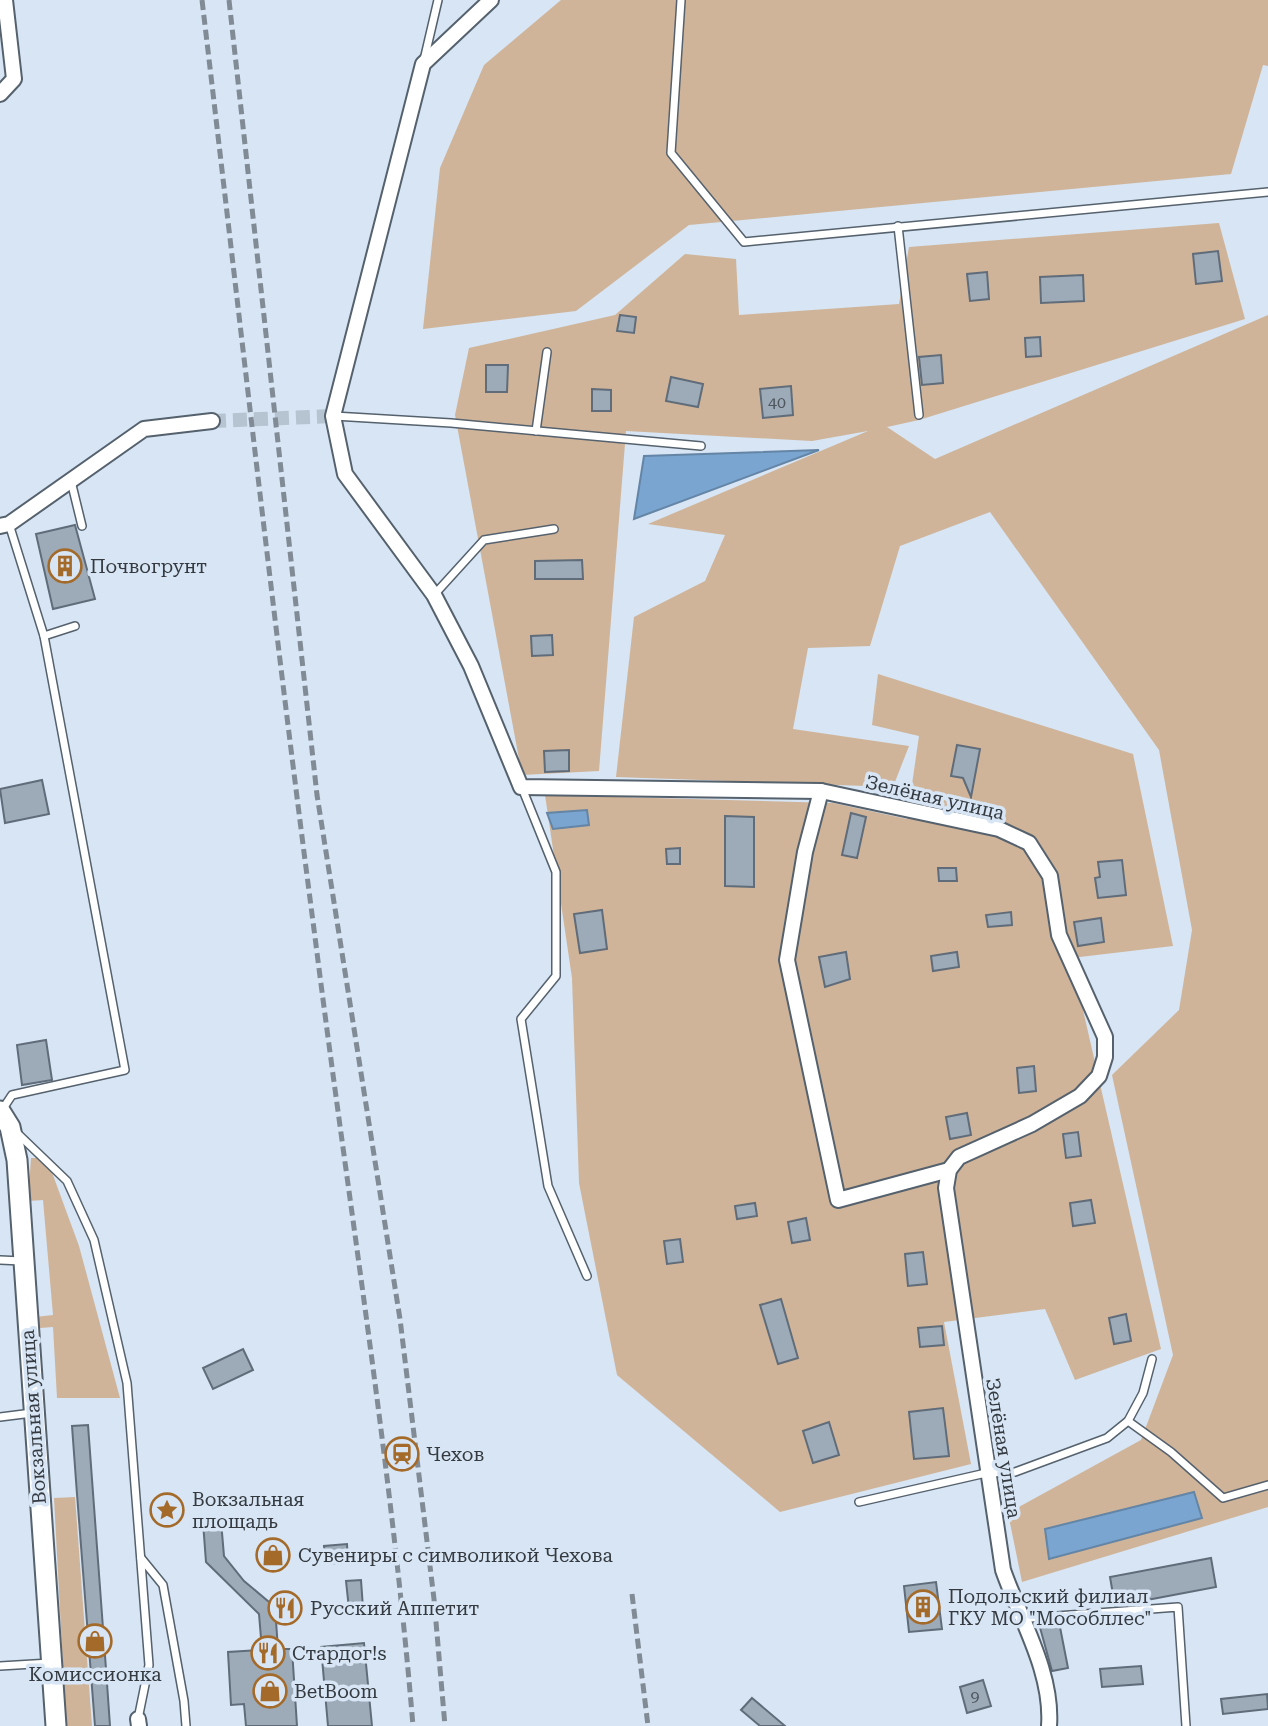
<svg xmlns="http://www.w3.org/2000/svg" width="1268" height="1726" font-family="'Roboto Serif',serif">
<rect width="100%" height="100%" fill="#d7e5f4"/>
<g fill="#cfb499">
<polygon points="561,0 1268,0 1268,66 1263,65 1231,174 689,225 576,311 423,329 440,168 484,65"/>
<polygon points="1219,223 1245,319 919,420 887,427 935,459 1268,315 1268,1507 1022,1582 1008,1513 1141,1440 1173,1355 1112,1075 1179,1010 1192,930 1159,750 990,512 900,546 870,646 808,648 793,729 909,746 893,787 616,777 634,617 705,581 725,535 648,524 868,431 812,441 626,431 599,771 522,775 455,415 469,348 615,315 685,254 736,259 739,315 899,304 909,247"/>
<polygon points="878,674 1133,754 1173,946 1071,958 1161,1349 1075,1380 1045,1309 944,1322 971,1464 780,1512 617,1375 579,1183 572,978 545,795 833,803 907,819 919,736 872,725"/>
<polygon points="31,1158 42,1158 50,1167 79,1246 120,1398 57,1398 53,1327 26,1329 26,1318 53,1315 43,1200 28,1201"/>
<polygon points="75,1497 92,1726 67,1726 66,1723 54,1498"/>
</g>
<g fill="#79a5d0" stroke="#6485a5" stroke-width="2">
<polygon points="819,450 634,519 644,456"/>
<polygon points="587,810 589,825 553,829 547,813"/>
<polygon points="1194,1492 1202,1518 1049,1559 1045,1529"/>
</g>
<g fill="#9dabb9" stroke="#606c79" stroke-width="2">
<polygon points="1218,251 1222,281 1196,284 1193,254"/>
<polygon points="987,272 989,299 970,301 967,274"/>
<polygon points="1083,275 1084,301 1041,303 1040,277"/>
<polygon points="620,315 636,317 634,333 617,331"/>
<polygon points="1040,337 1041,356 1026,357 1025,338"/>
<polygon points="941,355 943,383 922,385 919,357"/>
<polygon points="486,365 508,365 507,392 486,392"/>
<polygon points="671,377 703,384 698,407 666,401"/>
<polygon points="791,386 793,415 763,418 760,389"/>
<polygon points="592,389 611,390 611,411 592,411"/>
<polygon points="75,525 95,599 53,609 36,534"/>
<polygon points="582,560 583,579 535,579 535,561"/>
<polygon points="552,635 553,655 532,656 531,636"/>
<polygon points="957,745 980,749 971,797 963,778 951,776"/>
<polygon points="569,750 569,771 545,772 544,751"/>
<polygon points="42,780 49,814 5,823 0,789"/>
<polygon points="851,813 866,817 857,858 842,855"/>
<polygon points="725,816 754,817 754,887 725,886"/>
<polygon points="680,848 680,864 667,864 666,849"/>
<polygon points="1122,860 1126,895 1098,898 1095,878 1100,877 1098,862"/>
<polygon points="938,868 956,868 957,881 939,881"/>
<polygon points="602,910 607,949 580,953 574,914"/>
<polygon points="1011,912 1012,925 988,927 986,915"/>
<polygon points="1101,918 1104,942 1078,946 1074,922"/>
<polygon points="846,952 850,979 825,987 819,957"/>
<polygon points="957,952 959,967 933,971 931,956"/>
<polygon points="46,1040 52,1080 22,1085 17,1045"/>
<polygon points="1034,1066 1036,1091 1019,1093 1017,1068"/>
<polygon points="967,1113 971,1135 950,1139 946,1117"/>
<polygon points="1078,1132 1081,1156 1066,1158 1063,1134"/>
<polygon points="1091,1200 1095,1223 1073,1226 1070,1203"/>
<polygon points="755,1203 757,1216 737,1219 735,1206"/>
<polygon points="806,1218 810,1240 792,1243 788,1222"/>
<polygon points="680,1239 683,1262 667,1264 664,1241"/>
<polygon points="923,1252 927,1284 908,1286 905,1254"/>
<polygon points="781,1299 798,1358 778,1364 760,1305"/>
<polygon points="1126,1314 1131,1341 1114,1344 1109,1318"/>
<polygon points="942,1326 944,1345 920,1347 918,1328"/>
<polygon points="243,1349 253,1370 213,1389 203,1368"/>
<polygon points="943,1408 949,1456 914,1459 909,1412"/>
<polygon points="829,1422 839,1455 813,1463 803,1431"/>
<polygon points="88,1425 106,1669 110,1726 95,1726 77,1494 72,1426"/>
<polygon points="221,1521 224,1556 244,1581 275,1607 278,1649 292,1649 297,1726 246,1726 244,1704 231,1705 228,1652 262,1650 259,1614 206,1562 203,1522"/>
<polygon points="347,1544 348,1562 326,1564 324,1546"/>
<polygon points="1211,1558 1216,1587 1115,1606 1110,1577"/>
<polygon points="361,1580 363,1608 349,1609 346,1581"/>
<polygon points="936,1582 942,1629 909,1632 904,1586"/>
<polygon points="1059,1622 1068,1668 1052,1671 1039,1624"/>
<polygon points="364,1643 372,1726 328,1726 321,1647"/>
<polygon points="1141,1666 1143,1684 1102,1687 1100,1669"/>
<polygon points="983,1680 991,1706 967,1713 960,1687"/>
<polygon points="1267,1694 1268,1709 1223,1714 1221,1699"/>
<polygon points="752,1698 785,1726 760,1726 741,1710"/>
</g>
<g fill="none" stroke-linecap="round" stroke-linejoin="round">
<polyline stroke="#b6c3d0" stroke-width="14" stroke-dasharray="14 7" stroke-linecap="butt" points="212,421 333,416"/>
<defs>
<g id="lane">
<polyline points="681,0 671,153 744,242 1268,192"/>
<polyline points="424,60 438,0"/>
<polyline points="898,226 919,415"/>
<polyline points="334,416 451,423 701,446"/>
<polyline points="536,431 547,352"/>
<polyline points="71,481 82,526"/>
<polyline points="434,595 484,540 554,529"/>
<polyline points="44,636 75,626"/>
<polyline points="522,788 556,872 556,976 521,1019 548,1186 587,1276"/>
<polyline points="2,1110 12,1095 125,1070 44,636 9,524"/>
<polyline points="15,1131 67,1181 94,1240 127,1383 149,1665 138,1719"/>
<polyline points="0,1260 22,1261"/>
<polyline points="0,1417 32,1413"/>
<polyline points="1128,1421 1171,1452 1223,1498 1268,1485"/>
<polyline points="859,1502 986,1473 1015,1472 1107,1438 1128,1421 1143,1393 1152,1359"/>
<polyline points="141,1558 163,1585 184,1701 186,1726"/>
<polyline points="1025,1623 1030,1618 1178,1607 1186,1726"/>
<polyline points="0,1666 50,1663"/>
</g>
<g id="street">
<path d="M491,0L423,64L333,416L345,474L434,595L471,666L521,787L821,791L999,829L1029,843L1050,876L1059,935L1105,1037V1057L1099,1076L1080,1096L1032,1124L959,1157L949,1170L946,1188L1003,1570C1020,1619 1053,1672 1049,1726"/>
<polyline points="0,94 14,79 5,0"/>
<polyline points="0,526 9,524 144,429 212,421"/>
<polyline points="821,791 805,852 787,960 838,1200 949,1170"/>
<polyline points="138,1719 139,1726"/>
</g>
<polyline id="secondary" points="0,1111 10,1127 17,1160 56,1726"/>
</defs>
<use href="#lane" stroke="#55616d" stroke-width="10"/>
<use href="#street" stroke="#55616d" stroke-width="18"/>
<use href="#secondary" stroke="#55616d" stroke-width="23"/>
<use href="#lane" stroke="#fff" stroke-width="7"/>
<use href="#street" stroke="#fff" stroke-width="14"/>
<use href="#secondary" stroke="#fff" stroke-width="19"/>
<g stroke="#818b95" stroke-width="5" stroke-dasharray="10 5" stroke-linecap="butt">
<path d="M202,0C239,312 274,625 315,937C348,1200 391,1462 413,1726"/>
<polyline points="229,0 317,795 400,1319 434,1599 445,1726"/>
<polyline points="632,1594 648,1726"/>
</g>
</g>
<defs>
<symbol id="building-ring" viewBox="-11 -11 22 22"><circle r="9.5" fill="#d7e5f4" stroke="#a46a29" stroke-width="1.5"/><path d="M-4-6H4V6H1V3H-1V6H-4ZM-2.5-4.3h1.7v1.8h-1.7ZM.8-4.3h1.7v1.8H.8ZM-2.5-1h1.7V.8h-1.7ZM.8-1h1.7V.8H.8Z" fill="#a46a29"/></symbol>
<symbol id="station-ring" viewBox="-11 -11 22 22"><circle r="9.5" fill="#d7e5f4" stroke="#a46a29" stroke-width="1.5"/><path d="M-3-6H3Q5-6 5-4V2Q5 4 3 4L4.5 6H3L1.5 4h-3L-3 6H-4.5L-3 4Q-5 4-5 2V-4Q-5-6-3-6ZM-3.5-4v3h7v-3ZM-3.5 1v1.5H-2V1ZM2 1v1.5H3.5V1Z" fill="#a46a29"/></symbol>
<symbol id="sight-ring" viewBox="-11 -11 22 22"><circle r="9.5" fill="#d7e5f4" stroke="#a46a29" stroke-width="1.5"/><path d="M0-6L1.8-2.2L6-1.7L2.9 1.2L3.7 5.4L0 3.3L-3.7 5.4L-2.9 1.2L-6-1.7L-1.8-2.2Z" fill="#a46a29"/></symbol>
<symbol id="shop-ring" viewBox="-11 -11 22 22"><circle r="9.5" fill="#d7e5f4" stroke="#a46a29" stroke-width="1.5"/><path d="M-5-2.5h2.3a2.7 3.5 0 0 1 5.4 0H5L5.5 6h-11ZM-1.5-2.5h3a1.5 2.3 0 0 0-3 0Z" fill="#a46a29"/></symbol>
<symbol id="restaurant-ring" viewBox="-11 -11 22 22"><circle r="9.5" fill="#d7e5f4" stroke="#a46a29" stroke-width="1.5"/><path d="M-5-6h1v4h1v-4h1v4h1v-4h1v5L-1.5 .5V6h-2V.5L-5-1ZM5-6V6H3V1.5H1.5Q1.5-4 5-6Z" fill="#a46a29"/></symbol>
</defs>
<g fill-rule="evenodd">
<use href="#building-ring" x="46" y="547" width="38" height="38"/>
<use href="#station-ring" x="383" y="1435" width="38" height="38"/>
<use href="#sight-ring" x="148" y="1491" width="38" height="38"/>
<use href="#shop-ring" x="254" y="1536" width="38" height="38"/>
<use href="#building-ring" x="904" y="1588" width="38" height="38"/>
<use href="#restaurant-ring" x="266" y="1589" width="38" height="38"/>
<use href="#shop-ring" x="76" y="1622" width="38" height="38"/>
<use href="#restaurant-ring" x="249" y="1634" width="38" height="38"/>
<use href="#shop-ring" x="251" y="1672" width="38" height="38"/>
</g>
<g text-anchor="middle" stroke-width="7" stroke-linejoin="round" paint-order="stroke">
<g font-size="16" fill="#4e565e">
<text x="777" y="408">40</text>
<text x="975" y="1702">9</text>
</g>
<g font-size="19" fill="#343a40" stroke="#d7e5f4" text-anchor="start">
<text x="90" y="573">Почвогрунт</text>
<text x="426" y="1461">Чехов</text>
<text x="192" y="1506">Вокзальная<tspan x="192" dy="22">площадь</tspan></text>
<text x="298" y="1562">Сувениры с символикой Чехова</text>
<text x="948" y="1603">Подольский филиал<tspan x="948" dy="22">ГКУ МО "Мособллес"</tspan></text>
<text x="310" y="1615">Русский Аппетит</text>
<text x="292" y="1660">Стардог!s</text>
<text x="95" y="1681" text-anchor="middle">Комиссионка</text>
<text x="294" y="1698">BetBoom</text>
</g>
<g font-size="19" fill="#343a40" stroke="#d7e5f4">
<text transform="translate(935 797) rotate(13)" y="7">Зелёная улица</text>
<text transform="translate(33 1417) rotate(-94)" y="7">Вокзальная улица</text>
<text transform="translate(1004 1448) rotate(81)" y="7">Зелёная улица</text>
</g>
</g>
</svg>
